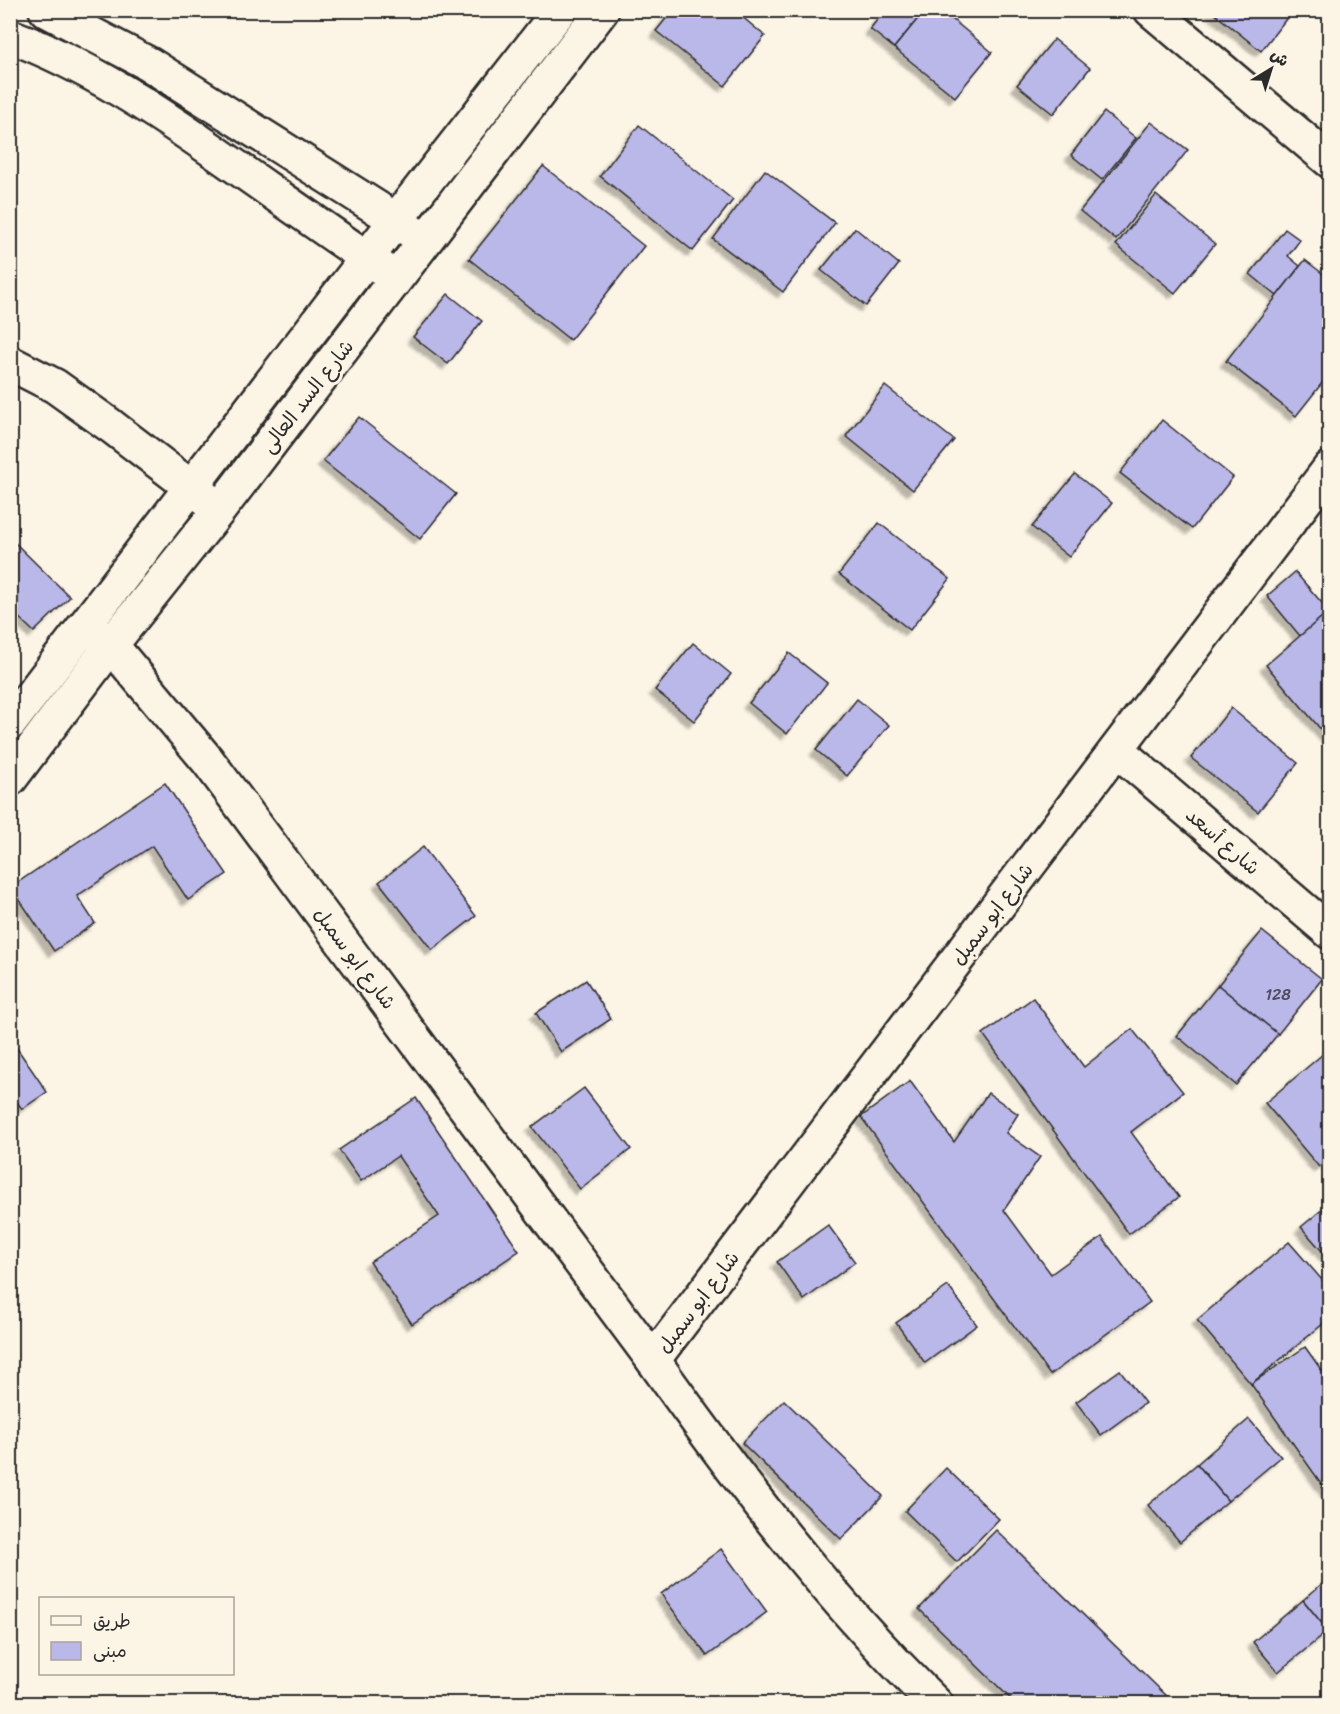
<svg xmlns="http://www.w3.org/2000/svg" width="1340" height="1714" font-family="Sriracha,'Playpen Sans Arabic',sans-serif">
<defs>
<filter id="shadow"><feDropShadow dx="-5.5" dy="5.5" stdDeviation="1.5" flood-color="#0004"/></filter>
</defs>
<rect width="100%" height="100%" fill="#fcf5e5"/>
<filter id="ink" filterUnits="userSpaceOnUse"><feTurbulence type="fractalNoise" baseFrequency=".0167" numOctaves="2"/><feDisplacementMap in="SourceGraphic" scale="12" xChannelSelector="R" yChannelSelector="G"/><feConvolveMatrix kernelMatrix="1 2 1 2 8 2 1 2 1" color-interpolation-filters="sRGB"/></filter>
<g filter="url(#ink)">
<g fill="#bab7e9" stroke="#2b2b2b" stroke-width="1.5" filter="url(#shadow)">
<polygon points="673,10 734,10 765,36 725,86 656,31"/>
<polygon points="885,10 925,10 894,48 870,29"/>
<polygon points="925,10 941,10 992,52 955,97 894,48"/>
<polygon points="1210,10 1293,10 1261,51"/>
<polygon points="1054,39 1090,68 1053,114 1017,85"/>
<polygon points="1104,112 1136,138 1102,180 1071,155"/>
<polygon points="1151,122 1188,150 1116,240 1080,211"/>
<polygon points="639,125 733,200 693,251 600,176"/>
<polygon points="543,166 644,246 570,340 469,259"/>
<polygon points="765,170 835,223 783,292 713,239"/>
<polygon points="1156,195 1215,244 1175,293 1116,245"/>
<polygon points="855,228 899,264 866,306 821,270"/>
<polygon points="1285,229 1300,240 1288,256 1300,266 1277,296 1250,274"/>
<polygon points="1305,260 1330,279 1330,373 1296,416 1226,361"/>
<polygon points="448,294 482,321 448,364 413,337"/>
<polygon points="885,386 954,440 913,490 846,436"/>
<polygon points="359,417 456,494 420,539 323,461"/>
<polygon points="1162,420 1233,477 1192,529 1120,473"/>
<polygon points="1075,474 1112,503 1069,557 1032,527"/>
<polygon points="879,523 950,579 910,630 839,574"/>
<polygon points="10,538 70,597 34,632 10,609"/>
<polygon points="1295,572 1329,611 1300,636 1267,596"/>
<polygon points="1329,611 1330,612 1329,739 1266,665"/>
<polygon points="693,643 731,674 694,721 655,690"/>
<polygon points="789,653 827,683 787,734 749,703"/>
<polygon points="857,699 889,725 847,776 816,750"/>
<polygon points="1231,708 1298,763 1258,812 1191,758"/>
<polygon points="165,783 227,874 188,900 152,846 77,896 95,923 54,951 11,887"/>
<polygon points="423,847 476,916 432,950 379,882"/>
<polygon points="1262,931 1322,979 1278,1034 1218,985"/>
<polygon points="586,980 611,1019 561,1052 536,1013"/>
<polygon points="1218,985 1278,1034 1236,1085 1177,1036"/>
<polygon points="1033,998 1084,1067 1132,1029 1183,1092 1131,1132 1179,1197 1129,1234 983,1034"/>
<polygon points="10,1038 47,1092 22,1109 10,1092"/>
<polygon points="1330,1048 1330,1158 1319,1167 1265,1103"/>
<polygon points="910,1081 954,1142 988,1093 1018,1114 1006,1133 1040,1157 1004,1210 1051,1274 1102,1237 1150,1302 1050,1375 861,1117"/>
<polygon points="584,1088 631,1149 580,1189 532,1127"/>
<polygon points="416,1098 519,1251 412,1324 370,1262 439,1216 398,1156 361,1181 339,1150"/>
<polygon points="1330,1203 1330,1260 1301,1227"/>
<polygon points="828,1225 855,1262 804,1300 777,1262"/>
<polygon points="1289,1242 1330,1289 1330,1318 1251,1384 1197,1320"/>
<polygon points="948,1286 977,1325 925,1363 896,1323"/>
<polygon points="1305,1347 1330,1382 1330,1496 1251,1384"/>
<polygon points="1120,1370 1145,1403 1101,1435 1076,1402"/>
<polygon points="784,1400 883,1496 841,1539 742,1443"/>
<polygon points="1249,1419 1281,1457 1228,1501 1197,1464"/>
<polygon points="1197,1464 1228,1501 1180,1542 1148,1505"/>
<polygon points="946,1468 999,1519 957,1562 905,1511"/>
<polygon points="996,1530 1171,1700 1167,1704 1016,1704 919,1609"/>
<polygon points="721,1549 767,1612 707,1656 661,1594"/>
<polygon points="1330,1577 1330,1629 1328,1631 1303,1600"/>
<polygon points="1303,1600 1328,1631 1278,1672 1253,1642"/>
</g>
<g fill="none" stroke-linecap="round" stroke-linejoin="round">
<defs>
<g id="minor">
<polyline points="46,10 149,64 396,220 413,233"/>
<polyline points="1151,10 1330,161"/>
<path d="M10,36C88,65 158,112 225,159C278,196 330,233 383,269"/>
<polyline points="10,363 55,386 111,426 208,500"/>
<path d="M86,626L111,645L208,761L653,1360C739,1481 829,1600 936,1704"/>
<polyline points="10,723 396,220 560,10"/>
<polyline points="1117,750 1330,932"/>
<polyline points="10,779 111,645 219,510 602,10"/>
<polyline points="653,1360 1330,468"/>
</g>
</defs>
<use href="#minor" stroke="#2b2b2b" stroke-width="38"/>
<use href="#minor" stroke="#fcf5e5" stroke-width="33"/>
</g>
</g>
<g text-anchor="middle" stroke-width="6" stroke-linejoin="round" paint-order="stroke">
<g font-size="16" fill="#4f4e5a">
<text x="1278" y="1000">128</text>
</g>
<g font-size="20" fill="#2b2b2b" stroke="#fcf5e5">
<text transform="translate(307 396) rotate(-52)" y="7">شارع السد العالى</text>
<text transform="translate(1223 841) rotate(41)" y="7">شارع أسعد</text>
<text transform="translate(992 914) rotate(-53)" y="7">شارع ابو سمبل</text>
<text transform="translate(355 958) rotate(53)" y="7">شارع ابو سمبل</text>
<text transform="translate(698 1302) rotate(-53)" y="7">شارع ابو سمبل</text>
</g>
</g>
<rect width="1340" height="1714" fill="none" stroke="#fcf5e5" stroke-width="36"/>
<rect x="18" y="18" width="1304" height="1678" fill="none" stroke="#2b2b2b" stroke-width="2" filter="url(#ink)"/>
<rect x="39" y="1597" width="195" height="78" fill="#fcf5e5" stroke="#a8a49b" stroke-width="1.5"/>
<rect x="51" y="1616" width="30" height="9" fill="#fcf5e5" stroke="#a8a49b" stroke-width="1.5"/>
<text x="93" y="1627" font-size="18" fill="#2b2b2b">طريق</text>
<rect x="51" y="1642" width="30" height="18" fill="#bab7e9" stroke="#a8a49b" stroke-width="1.5"/>
<text x="93" y="1657" font-size="18" fill="#2b2b2b">مبنى</text>
<g transform="translate(1271 69) rotate(38)" stroke="#fcf5e5" stroke-width="4.5" paint-order="stroke">
<path d="M0-4.5L10 22L0 15L-10 22Z" fill="#2b2b2b"/>
<text y="-9" font-size="16" font-weight="bold" text-anchor="middle" fill="#2b2b2b">ش</text>
</g>
</svg>
